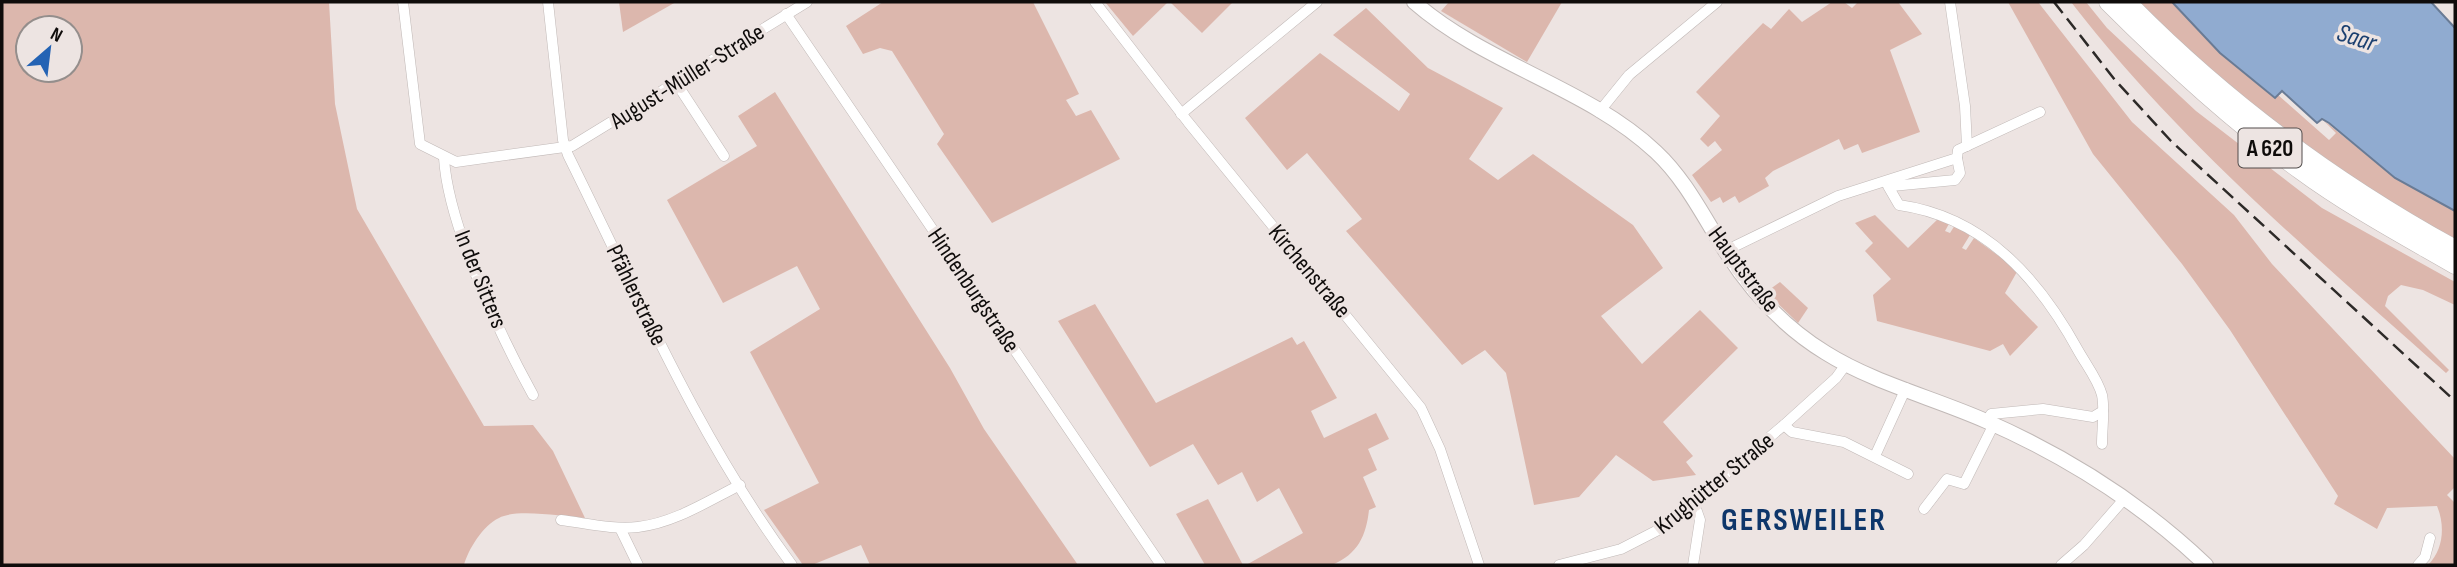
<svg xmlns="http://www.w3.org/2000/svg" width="2457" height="567" font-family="'Sofia Sans Condensed',sans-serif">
<rect width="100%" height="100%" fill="#ede4e2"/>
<g fill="#dcb7ad" fill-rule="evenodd">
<path d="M2,2H329L335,104L357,209L484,426L533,425L553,451L585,518C564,517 517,508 499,518C483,525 468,550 464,565H2ZM28,28H70V70H28Z"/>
<polygon points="619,2 676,2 623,32"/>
<polygon points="883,2 1033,2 1079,94 1066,100 1076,116 1091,110 1120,159 992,223 937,144 944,134 892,51 880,48 863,54 846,26"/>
<polygon points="1105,2 1168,2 1133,36"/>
<polygon points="1170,2 1233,2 1202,33"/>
<polygon points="1449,2 1562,2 1527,62 1441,11"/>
<polygon points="1832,2 1844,2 1852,8 1858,2 1898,2 1922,34 1890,50 1920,132 1862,153 1858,144 1844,150 1839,139 1773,171 1765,178 1769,186 1739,203 1735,196 1723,203 1720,197 1711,202 1692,175 1722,150 1715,141 1708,147 1700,139 1720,116 1696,92 1763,23 1771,29 1789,9 1802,22"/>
<path d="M2008,2H2038L2132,122L2234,215L2272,264L2455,459V487L2447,495L2455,503V565H2428C2444,549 2445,525 2437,506L2387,508L2377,529L2334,504L2338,496L2230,330L2182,264L2093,154Z"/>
<path d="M2071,2H2086L2107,28L2196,111L2322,208L2455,282V305L2423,290L2401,285L2388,296L2385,306L2449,370L2446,373C2315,256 2179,142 2071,2Z"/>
<polygon points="2135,2 2172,2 2220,53 2275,98 2278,95 2329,140 2336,133 2322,119 2395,178 2455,211 2455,241 2411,218 2225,88"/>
<polygon points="1366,8 1428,68 1503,108 1469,159 1498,180 1533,154 1633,225 1663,268 1601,316 1642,364 1700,310 1738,348 1663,422 1693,456 1686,462 1696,475 1653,481 1616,455 1579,497 1534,505 1506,373 1485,350 1462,365 1346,231 1362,219 1307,153 1287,170 1245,118 1320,53 1399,111 1410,94 1333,35"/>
<polygon points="775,92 950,368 984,429 1078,565 870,565 861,545 812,565 803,565 764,510 819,483 750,352 820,309 797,266 723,303 667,200 757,146 738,116"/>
<polygon points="1875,215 1908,248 1941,216 1950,222 1945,231 1950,233 1955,225 1970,235 1962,248 1966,250 1974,238 2018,270 2005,293 2038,327 2010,356 2003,344 1990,351 1877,321 1873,295 1891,279 1865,251 1873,243 1855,223"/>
<polygon points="1780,282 1808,308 1798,323 1766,292"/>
<path d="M1095,304L1156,403L1292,337L1297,345L1304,341L1337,398L1311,411L1324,438L1376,413L1389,439L1368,449L1377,470L1363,477L1376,507L1369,510C1366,536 1358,554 1332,565H1246L1303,533L1279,488L1257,502L1242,472L1218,485L1193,444L1150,467L1058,321Z"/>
<polygon points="1208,499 1243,565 1205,565 1176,514"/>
</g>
<polygon fill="#90abd0" stroke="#697b95" stroke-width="2" points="2172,2 2431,2 2455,28 2455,211 2395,178 2329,123 2322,119 2317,123 2282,91 2275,98 2220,53"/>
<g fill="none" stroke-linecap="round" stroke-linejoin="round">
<defs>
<g id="street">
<polyline points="403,2 420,144 456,162 572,146 807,2"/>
<path d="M548,2L563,140L568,155C637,294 700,441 792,565"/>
<polyline points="1095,2 1188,122 1421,408 1440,449 1479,565"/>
<polyline points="1950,2 1965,106 1967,146"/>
<polyline points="786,14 1161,565"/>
<polyline points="677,84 724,156"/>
<polyline points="1599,112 1629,75 1717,2"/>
<polyline points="1181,114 1317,2"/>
<path d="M444,158C448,225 500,335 533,395"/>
<path d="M1888,186L1899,205C1985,217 2039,279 2079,352C2087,366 2098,380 2102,395C2105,410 2102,428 2102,444"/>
<polyline points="1892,186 1955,180 1960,173 1957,158"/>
<polyline points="1725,251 1838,196 1957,158 1958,150 2040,112"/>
<polyline points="1987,421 1991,414 2043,409 2093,417 2103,411"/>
<polyline points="1784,425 1792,432 1844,442 1908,474"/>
<polyline points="1875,456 1906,388"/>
<polyline points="1924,509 1947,479 1964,484 1994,424"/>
<path d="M561,520C586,523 613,530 638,527C674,523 708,501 740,485"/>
<polyline points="620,528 638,565"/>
<polyline points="1559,565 1621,549 1660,529 1784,425 1836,378 1847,363"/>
<polyline points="1693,565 1700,520 1694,503"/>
<polyline points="2061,565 2084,545 2125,498"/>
<polyline points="2418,565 2425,557 2430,538"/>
</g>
<path id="secondary" d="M1414,2C1486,65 1587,87 1656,152C1686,180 1704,218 1726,252C1751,291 1785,328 1826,353C1874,383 1934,398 1986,421C2068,457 2142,504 2206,565"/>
<g id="highway">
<path d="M2108,2C2169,63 2231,120 2300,170C2349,206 2403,235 2455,265"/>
<path d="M2127,2C2225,102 2333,182 2455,249"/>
</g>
</defs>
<use href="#street" stroke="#c1b9b7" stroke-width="11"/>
<use href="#secondary" stroke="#c1b9b7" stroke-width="16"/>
<use href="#highway" stroke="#c1b9b7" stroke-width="19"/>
<use href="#street" stroke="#fff" stroke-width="10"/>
<use href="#secondary" stroke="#fff" stroke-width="14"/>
<use href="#highway" stroke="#fff" stroke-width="18"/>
<polyline stroke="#2d2a28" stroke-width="2.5" stroke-dasharray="14 7" stroke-linecap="butt" points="2054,2 2115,80 2171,141 2455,401"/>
</g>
<g text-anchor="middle" stroke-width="7" stroke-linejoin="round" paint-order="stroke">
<rect fill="#ede4e2" stroke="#524d4c" stroke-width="2" x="2238.5" y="128.5" width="63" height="39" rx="5"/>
<g font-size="23" font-weight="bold" fill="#0f0c0b">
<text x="2270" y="156">A 620</text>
</g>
<g font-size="24" fill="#0f0c0b" stroke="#ede4e2">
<text transform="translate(687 76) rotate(-32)" y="8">August-Müller-Straße</text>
<text transform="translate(1744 269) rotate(53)" y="8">Hauptstraße</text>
<text transform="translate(1310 271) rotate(50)" y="8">Kirchenstraße</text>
<text transform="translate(481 279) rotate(68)" y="8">In der Sitters</text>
<text transform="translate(974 290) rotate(56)" y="8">Hindenburgstraße</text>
<text transform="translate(637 295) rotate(64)" y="8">Pfählerstraße</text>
<text transform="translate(1714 483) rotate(-39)" y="8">Krughütter Straße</text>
</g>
<g font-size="26" font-style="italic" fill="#1c4070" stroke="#ede4e2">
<text transform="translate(2357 37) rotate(18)" y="9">Saar</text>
</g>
<g font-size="32" font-weight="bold" letter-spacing="2" fill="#0e366a" stroke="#ede4e2">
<text x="1804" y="530">GERSWEILER</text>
</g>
</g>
<rect width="2457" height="567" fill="none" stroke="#0f0c0b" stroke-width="7"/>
<g transform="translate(49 49) rotate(28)"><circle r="33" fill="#ede4e2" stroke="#948e8c" stroke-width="2"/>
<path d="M0-5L12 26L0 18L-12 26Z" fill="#2463b4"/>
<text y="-10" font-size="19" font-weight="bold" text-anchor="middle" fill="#0f0c0b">N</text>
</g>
</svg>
